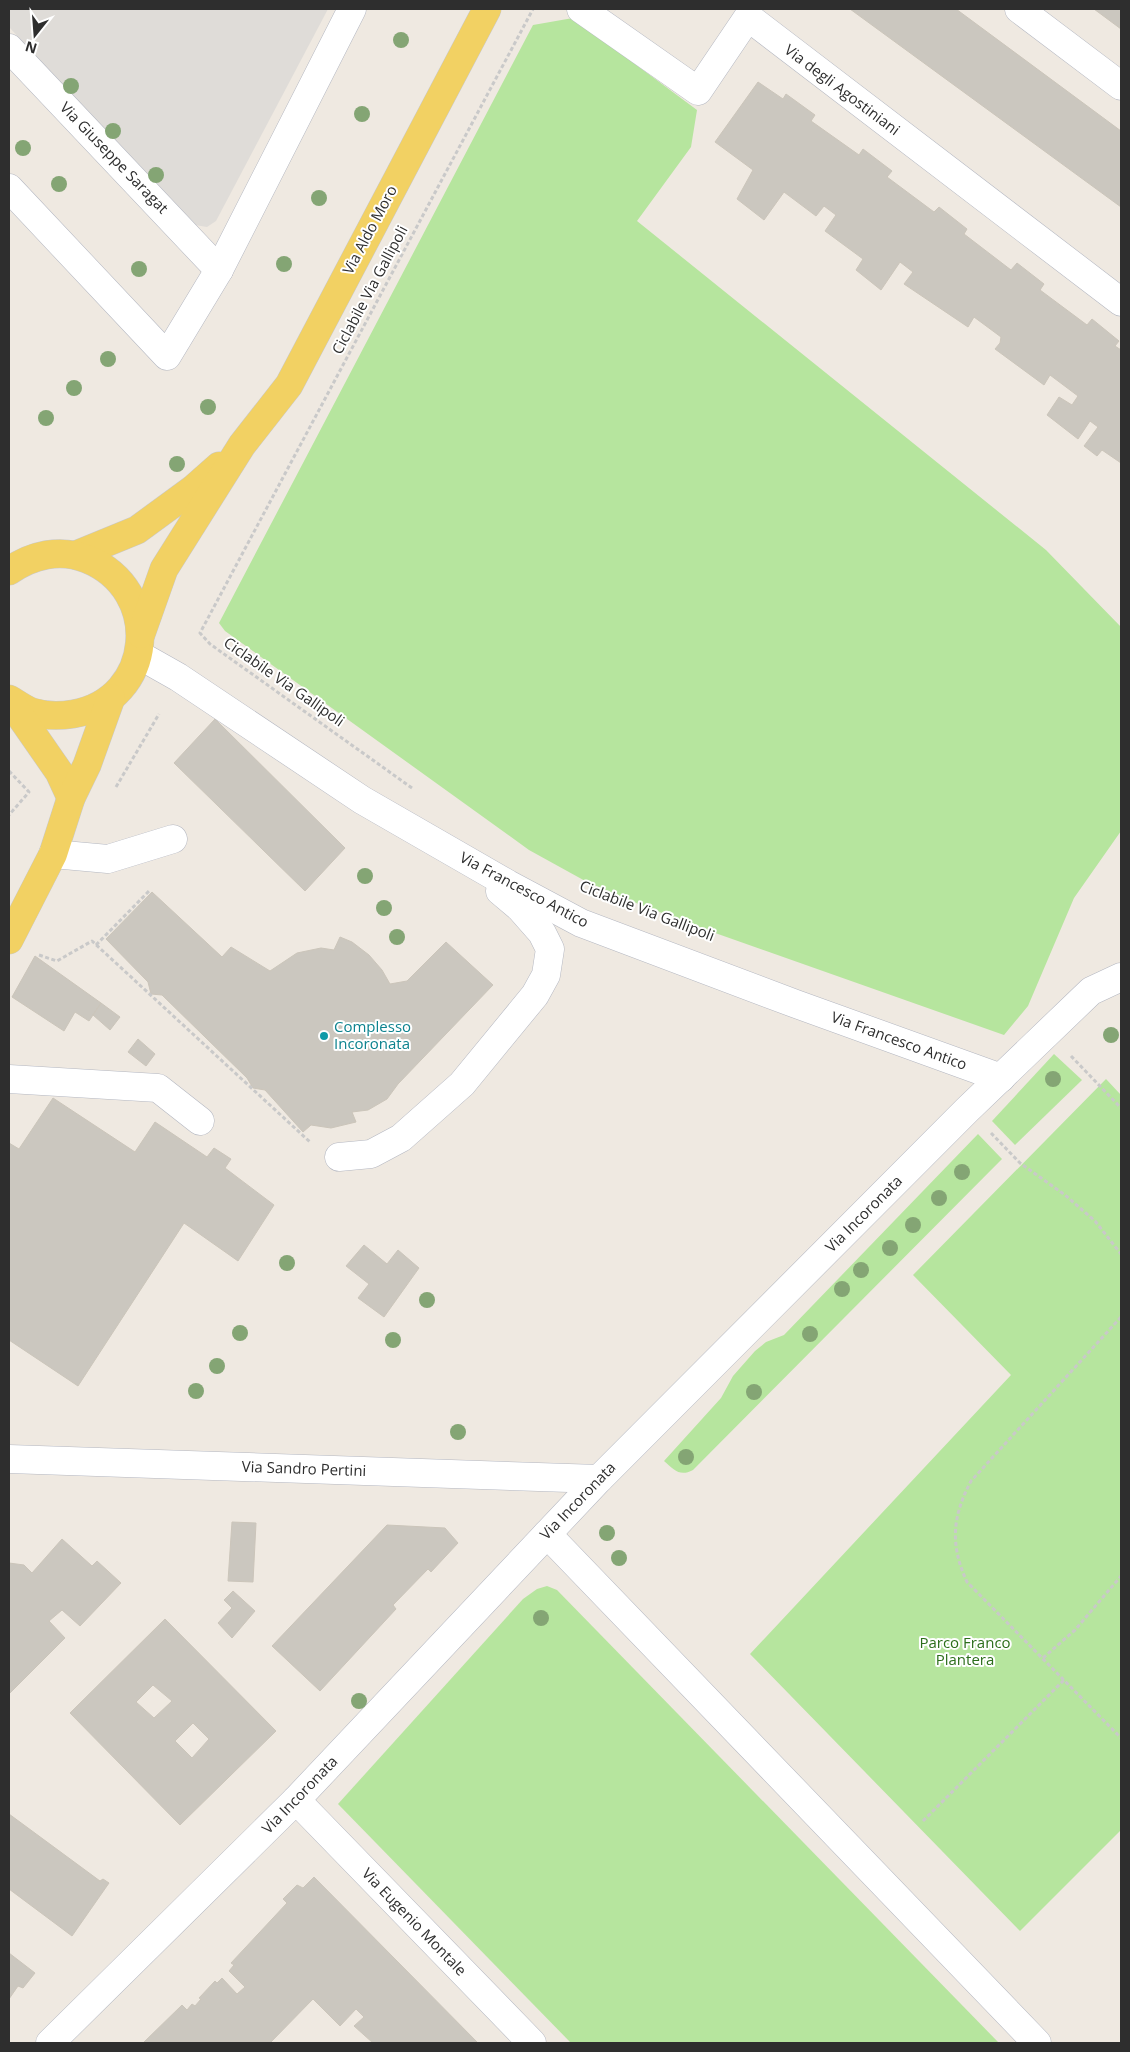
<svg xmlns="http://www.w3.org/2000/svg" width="1130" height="2052" font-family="'Open Sans',sans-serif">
<rect width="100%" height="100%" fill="#efe9e1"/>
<g fill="#b6e59e">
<polygon points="573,18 697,110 691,147 637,221 1046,550 1121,627 1121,831 1074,898 1028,1006 1004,1035 718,934 641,905 587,882 529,850 225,631 219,623 533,25"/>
<polygon points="1054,1054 1082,1080 1015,1145 992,1121"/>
<polygon points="1106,1079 1121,1095 1121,1830 1020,1931 750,1654 1011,1375 913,1275"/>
<path d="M978,1134L1002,1159L693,1470C680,1477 674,1470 664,1461L721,1398L733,1376L755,1351L766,1342L784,1335Z"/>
<polygon points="547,1586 557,1590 999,2043 571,2043 338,1804 523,1599 537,1589"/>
</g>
<polygon fill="#dfdcd8" points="9,9 328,9 216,221 207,227 195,225 9,27"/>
<g fill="#cbc7bf" stroke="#cbc5ba" fill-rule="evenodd">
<polygon points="850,9 956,9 1121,131 1121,207"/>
<polygon points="1094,9 1121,9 1121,29"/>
<polygon points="758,82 783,99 786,94 815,115 811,121 859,155 863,149 892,171 887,177 934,212 939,207 967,229 964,234 1011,270 1017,263 1044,284 1040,290 1087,325 1092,319 1119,341 1115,346 1121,350 1121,463 1102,450 1097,456 1084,446 1098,427 1090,421 1078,439 1047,415 1059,397 1072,405 1078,396 1050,375 1044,385 995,349 1000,343 1001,337 974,317 968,327 904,284 913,272 900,262 881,290 856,270 863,259 825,231 836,215 824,206 816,216 784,192 764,220 737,199 753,170 715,142"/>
<polygon points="215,719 345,848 305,891 174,763"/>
<polygon points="152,892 222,957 231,947 270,971 297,953 321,948 334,950 340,937 352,942 369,955 382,970 390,984 407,981 446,942 493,985 398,1084 387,1099 368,1110 352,1112 356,1122 331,1128 311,1125 303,1132 265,1090 253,1088 247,1078 162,995 151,994 148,982 106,939"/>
<polygon points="35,956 101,1003 89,1021 75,1012 64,1031 12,997"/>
<polygon points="101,1003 120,1017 110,1030 93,1015"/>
<polygon points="138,1039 155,1054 146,1066 128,1052"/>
<polygon points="53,1098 135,1152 155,1122 207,1157 214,1148 231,1159 225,1168 274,1205 238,1261 184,1223 78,1386 9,1340 9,1143 19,1149"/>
<polygon points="364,1245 387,1264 398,1250 419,1268 384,1317 358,1298 369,1284 346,1266"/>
<polygon points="232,1522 256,1523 253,1582 228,1581"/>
<polygon points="387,1525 445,1528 458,1543 431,1572 428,1569 393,1605 396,1609 320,1691 272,1646"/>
<polygon points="62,1539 92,1566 97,1561 121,1583 80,1626 62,1610 49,1621 65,1638 9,1694 9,1563 24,1565 32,1573"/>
<polygon points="233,1591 255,1611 232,1638 218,1623 232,1608 224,1600"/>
<path d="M165,1619L276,1731L180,1825L70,1713ZM153,1685L172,1701L154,1718L136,1702ZM193,1723L209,1739L192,1758L175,1741Z"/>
<polygon points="9,1814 100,1881 103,1879 109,1883 72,1936 9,1889"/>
<polygon points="314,1877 478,2043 373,2043 354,2026 364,2017 356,2009 340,2026 313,1999 270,2043 143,2043 182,2005 187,2010 192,2004 195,2006 201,1999 199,1998 215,1981 217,1983 222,1978 237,1994 245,1987 229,1971 234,1965 231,1963 287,1903 283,1899 297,1885 303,1888"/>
<polygon points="9,1953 35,1973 23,1988 18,1986 9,1999"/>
</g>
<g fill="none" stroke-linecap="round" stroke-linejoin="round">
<defs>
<g id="minor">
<polyline points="581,9 698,91 748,17 1121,302"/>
<polyline points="1019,9 1121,86"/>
<polyline points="9,48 219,270"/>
<polyline points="9,188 167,356 219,270 352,9"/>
<polyline points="139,655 178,677 362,800 508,884 581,923 796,1004 1001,1078"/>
<polyline points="53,854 108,859 173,839"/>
<polyline points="9,1079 158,1088 200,1121"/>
<polyline points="339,1157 371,1154 401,1138 462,1084 535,995 546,975 550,949 542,933 520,908 500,891"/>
<polyline points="9,1459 599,1479"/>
<polyline points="547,1534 1037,2043"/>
<polyline points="296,1800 532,2043"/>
<polyline points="50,2043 296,1800 599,1479 967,1110 1091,991 1121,977"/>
</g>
<g id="major">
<polyline points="76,555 137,530 193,489 219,466"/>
<path d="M9,571C32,555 60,548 87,559C164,590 155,700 73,714C60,716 45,716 32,712C24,709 16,703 9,699"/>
<polyline points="141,634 164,569 242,445 289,385 487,9"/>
<polyline points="9,700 59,772 71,798"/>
<polyline points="9,940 53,854 71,798 87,765 111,698"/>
</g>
</defs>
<use href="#minor" stroke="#b4b7c1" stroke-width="29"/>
<use href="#major" stroke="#c9c9c9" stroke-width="29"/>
<g stroke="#c9c9c9" stroke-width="3" stroke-dasharray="4 2.5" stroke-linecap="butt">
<polyline points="9,771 29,792 9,815"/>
<polyline points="116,787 159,714"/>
<polyline points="412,788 210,644 200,633 533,9"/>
<polyline points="96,945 150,890"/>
<polyline points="39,955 57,961 92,941 310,1142"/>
<polyline points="1071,1056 1121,1108"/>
<polyline points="991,1133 1020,1163 1065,1195 1095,1221 1121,1254"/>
<path d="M1121,1317L971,1481C952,1517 950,1545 967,1582L1121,1738"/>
<polyline points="1043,1658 1075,1630 1121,1576"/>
<polyline points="923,1821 1064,1680"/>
</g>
<use href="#minor" stroke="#fff" stroke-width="28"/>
<use href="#major" stroke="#f2d163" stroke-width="28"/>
</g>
<g fill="#84a574">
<circle cx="401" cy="40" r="8"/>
<circle cx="71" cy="86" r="8"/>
<circle cx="362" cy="114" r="8"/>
<circle cx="113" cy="131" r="8"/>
<circle cx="23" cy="148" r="8"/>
<circle cx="156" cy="175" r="8"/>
<circle cx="59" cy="184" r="8"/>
<circle cx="319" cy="198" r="8"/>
<circle cx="284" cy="264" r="8"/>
<circle cx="139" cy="269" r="8"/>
<circle cx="108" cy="359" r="8"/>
<circle cx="74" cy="388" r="8"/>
<circle cx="208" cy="407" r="8"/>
<circle cx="46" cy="418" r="8"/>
<circle cx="177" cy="464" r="8"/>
<circle cx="365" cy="876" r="8"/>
<circle cx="384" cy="908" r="8"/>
<circle cx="397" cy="937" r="8"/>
<circle cx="1111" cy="1035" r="8"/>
<circle cx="1053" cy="1079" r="8"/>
<circle cx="962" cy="1172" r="8"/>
<circle cx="939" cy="1198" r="8"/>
<circle cx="913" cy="1225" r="8"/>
<circle cx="890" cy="1248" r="8"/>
<circle cx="287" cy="1263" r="8"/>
<circle cx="861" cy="1270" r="8"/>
<circle cx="842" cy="1289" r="8"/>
<circle cx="427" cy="1300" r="8"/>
<circle cx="240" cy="1333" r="8"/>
<circle cx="810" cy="1334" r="8"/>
<circle cx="393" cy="1340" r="8"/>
<circle cx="217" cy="1366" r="8"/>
<circle cx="196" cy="1391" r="8"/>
<circle cx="754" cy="1392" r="8"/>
<circle cx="458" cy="1432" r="8"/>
<circle cx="686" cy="1457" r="8"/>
<circle cx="607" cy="1533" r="8"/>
<circle cx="619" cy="1558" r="8"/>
<circle cx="541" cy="1618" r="8"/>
<circle cx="359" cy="1701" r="8"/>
</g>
<circle fill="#0f9aa8" stroke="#fff" stroke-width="2" cx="324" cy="1036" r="5"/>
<g text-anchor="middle" stroke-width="4" stroke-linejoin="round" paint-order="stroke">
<g font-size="15" fill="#2e2e2e" stroke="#fff">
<text transform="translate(842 90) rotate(37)" y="5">Via degli Agostiniani</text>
<text transform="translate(114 158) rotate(46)" y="5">Via Giuseppe Saragat</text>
<text transform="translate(370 230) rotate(-62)" y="5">Via Aldo Moro</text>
<text transform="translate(370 290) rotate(-62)" y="5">Ciclabile Via Gallipoli</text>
<text transform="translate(284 682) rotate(35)" y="5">Ciclabile Via Gallipoli</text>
<text transform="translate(524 890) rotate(28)" y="5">Via Francesco Antico</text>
<text transform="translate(647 911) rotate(21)" y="5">Ciclabile Via Gallipoli</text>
<text transform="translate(899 1041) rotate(20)" y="5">Via Francesco Antico</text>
<text transform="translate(864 1214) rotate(-45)" y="5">Via Incoronata</text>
<text transform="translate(304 1469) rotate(2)" y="5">Via Sandro Pertini</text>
<text transform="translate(578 1501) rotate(-46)" y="5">Via Incoronata</text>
<text transform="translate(300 1795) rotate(-46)" y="5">Via Incoronata</text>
<text transform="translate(414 1922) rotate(46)" y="5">Via Eugenio Montale</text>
</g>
<g font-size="15" fill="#0d838f" stroke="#fff" text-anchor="start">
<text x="334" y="1032">Complesso<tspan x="334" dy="17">Incoronata</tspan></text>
</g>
<g font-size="15" fill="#2c6e1b" stroke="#fff">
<text x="965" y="1648">Parco Franco<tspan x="965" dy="17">Plantera</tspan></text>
</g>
</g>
<rect width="1130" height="2052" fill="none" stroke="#2e2e2e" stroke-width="20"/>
<g transform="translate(35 35) rotate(197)" stroke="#ffffff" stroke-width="4" paint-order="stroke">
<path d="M0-4L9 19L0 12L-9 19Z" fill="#2e2e2e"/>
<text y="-8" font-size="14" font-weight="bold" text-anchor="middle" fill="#2e2e2e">N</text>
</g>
</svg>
